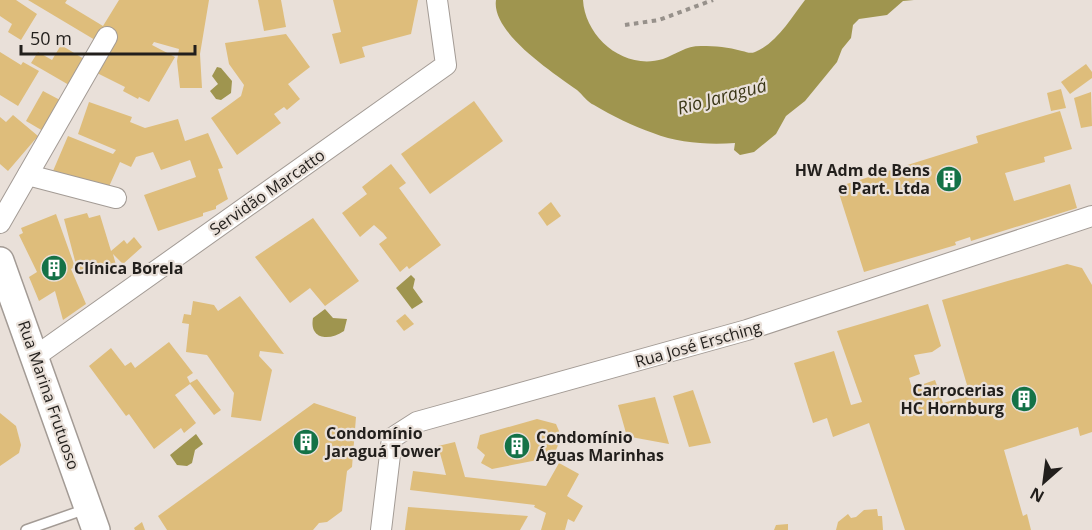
<svg xmlns="http://www.w3.org/2000/svg" width="1092" height="530" font-family="'Open Sans',sans-serif">
<rect width="100%" height="100%" fill="#e9e0d9"/>
<g fill="#9f954f">
<path d="M496,0H583C585,37 624,71 663,59C677,54 685,46 701,46C716,46 728,47 742,51C747,52 750,54 755,52C777,43 791,18 805,0H914L903,1L887,15L859,19L853,25L851,38L842,49L837,62L805,101L786,116L776,134L754,152L740,155L734,150L735,143C708,145 678,143 653,133C633,126 612,116 594,105C587,102 583,95 577,90C554,73 491,33 496,0Z"/>
<polygon points="217,67 221,68 232,81 231,93 221,100 216,99 210,91 218,84 212,76"/>
<polygon points="411,275 415,279 413,288 423,302 412,309 396,288"/>
<path d="M325,309L333,318L347,319L344,331C330,341 309,340 313,318Z"/>
<polygon points="196,434 203,444 195,450 192,463 187,466 177,465 170,455"/>
</g>
<g fill="#debd7b">
<polygon points="0,0 16,0 37,14 21,40 8,32 12,24 0,16"/>
<polygon points="28,0 67,0 65,3 103,26 119,0 209,0 200,54 202,88 180,88 177,61 179,49 154,42 152,45 175,57 149,102 139,97 138,99 123,91 125,87 95,72 117,33 101,29 95,40"/>
<polygon points="258,0 281,0 286,27 264,31"/>
<polygon points="333,0 418,0 411,34 362,47 365,57 340,64 332,34 341,32"/>
<polygon points="286,34 310,67 288,84 300,99 287,110 284,107 274,114 281,123 237,155 211,118 241,96 244,85 229,64 225,43"/>
<polygon points="61,45 84,59 69,85 31,63 38,52 52,60"/>
<polygon points="0,52 21,65 23,62 39,71 18,106 0,95"/>
<polygon points="1086,64 1092,72 1092,78 1070,94 1061,82"/>
<polygon points="1061,89 1066,108 1051,111 1047,93"/>
<polygon points="43,91 60,100 43,131 26,121"/>
<polygon points="1091,92 1092,126 1081,128 1074,98"/>
<polygon points="474,101 503,141 430,194 401,154"/>
<polygon points="89,102 132,117 130,122 145,128 178,119 185,141 208,133 223,168 218,169 228,199 216,206 216,209 203,213 203,216 158,231 144,195 196,177 190,160 161,170 153,152 136,157 131,167 120,162 107,191 53,171 68,136 113,154 116,150 78,134"/>
<polygon points="1060,111 1072,149 1044,157 1045,162 1005,173 1014,201 1070,184 1077,208 971,241 970,237 955,242 956,245 864,272 837,187 978,143 976,136"/>
<polygon points="13,115 38,136 8,171 0,164 0,117 6,122"/>
<polygon points="391,164 406,183 399,188 441,245 409,269 407,266 400,272 379,244 387,238 383,233 374,225 360,237 342,213 367,194 362,187"/>
<polygon points="551,202 561,216 547,226 538,213"/>
<polygon points="87,213 89,218 100,215 111,251 124,240 127,244 134,237 142,247 123,264 113,254 116,265 79,276 64,219"/>
<polygon points="56,214 75,267 71,269 86,304 63,320 55,291 39,301 29,277 37,272 19,235 23,233 21,228"/>
<polygon points="313,218 359,281 325,306 310,288 290,303 255,257"/>
<polygon points="1067,264 1082,268 1092,285 1092,432 1080,436 1078,427 1004,450 1023,516 1027,514 1031,530 905,530 869,423 833,437 827,418 813,423 794,363 834,351 851,405 862,402 837,331 928,304 941,346 932,352 914,355 920,374 909,378 912,388 935,380 943,403 968,396 965,386 967,385 942,300"/>
<polygon points="240,296 284,354 260,351 259,356 272,370 261,421 231,417 234,393 207,355 186,352 189,324 182,323 184,314 191,315 193,301 214,305 218,311"/>
<polygon points="405,314 414,324 404,331 396,321"/>
<polygon points="169,342 193,373 187,377 190,383 197,379 221,410 214,415 190,384 175,395 196,423 184,433 181,428 154,449 129,414 126,416 89,366 111,348 125,366 131,362 135,368"/>
<polygon points="693,390 711,443 689,447 673,396"/>
<polygon points="655,397 669,444 631,437 630,433 626,433 618,405"/>
<polygon points="314,403 356,417 352,467 347,471 342,511 327,522 319,523 313,530 167,530 158,516"/>
<polygon points="0,413 16,426 21,445 19,453 0,466"/>
<polygon points="537,419 556,424 559,431 556,441 559,443 553,457 492,469 481,463 485,455 477,448 480,435"/>
<polygon points="455,442 465,477 546,486 559,463 579,474 567,496 583,506 574,522 568,519 565,530 541,530 546,513 534,507 535,505 410,490 413,471 446,475 438,446"/>
<polygon points="408,507 528,516 520,530 405,530"/>
<polygon points="877,509 878,516 882,516 883,530 836,530 838,522 848,514 851,518 856,517 864,510"/>
<polygon points="142,522 145,530 135,530 134,528"/>
<polygon points="788,524 788,530 774,530 776,525"/>
</g>
<g fill="none" stroke-linecap="round" stroke-linejoin="round">
<defs>
<polyline id="lane" points="26,530 86,509"/>
<g id="street">
<polyline points="28,175 116,198"/>
<polyline points="0,223 107,37"/>
<polyline points="36,356 446,65 437,0"/>
<polyline points="381,530 392,438 417,422 747,330 1092,216"/>
</g>
<polyline id="secondary" points="0,261 96,530"/>
</defs>
<use href="#lane" stroke="#a39b95" stroke-width="12"/>
<use href="#street" stroke="#a39b95" stroke-width="22"/>
<use href="#secondary" stroke="#a39b95" stroke-width="30"/>
<polyline stroke="#97918b" stroke-width="4" stroke-dasharray="4.5 4.5" stroke-linecap="butt" points="625,25 659,20 713,0"/>
<use href="#lane" stroke="#fff" stroke-width="9"/>
<use href="#street" stroke="#fff" stroke-width="20"/>
<use href="#secondary" stroke="#fff" stroke-width="27"/>
</g>
<defs>
<symbol id="building-disc" viewBox="-11 -11 22 22"><circle r="9.5" fill="#147247" stroke="#e9e0d9"/><path d="M-4-6H4V6H1V3H-1V6H-4ZM-2.5-4.3h1.7v1.8h-1.7ZM.8-4.3h1.7v1.8H.8ZM-2.5-1h1.7V.8h-1.7ZM.8-1h1.7V.8H.8Z" fill="#fff"/></symbol>
</defs>
<g fill-rule="evenodd">
<use href="#building-disc" x="934" y="164" width="30" height="30"/>
<use href="#building-disc" x="39" y="253" width="30" height="30"/>
<use href="#building-disc" x="1009" y="384" width="30" height="30"/>
<use href="#building-disc" x="291" y="427" width="30" height="30"/>
<use href="#building-disc" x="502" y="431" width="30" height="30"/>
</g>
<g text-anchor="middle" stroke-width="4.5" stroke-linejoin="round" paint-order="stroke">
<g font-size="16" font-weight="bold" fill="#221f1c" stroke="#e9e0d9" text-anchor="start">
<text x="930" y="176" text-anchor="end">HW Adm de Bens<tspan x="930" dy="18">e Part. Ltda</tspan></text>
<text x="74" y="274">Clínica Borela</text>
<text x="1004" y="396" text-anchor="end">Carrocerias<tspan x="1004" dy="18">HC Hornburg</tspan></text>
<text x="326" y="439">Condomínio<tspan x="326" dy="18">Jaraguá Tower</tspan></text>
<text x="536" y="443">Condomínio<tspan x="536" dy="18">Águas Marinhas</tspan></text>
</g>
<g font-size="16" fill="#221f1c" stroke="#e9e0d9">
<text transform="translate(267 192) rotate(-35)" y="6">Servidão Marcatto</text>
<text transform="translate(698 344) rotate(-16)" y="6">Rua José Ersching</text>
<text transform="translate(49 395) rotate(71)" y="6">Rua Marina Frutuoso</text>
</g>
<g font-size="18" font-style="italic" fill="#3a3616" stroke="#e9e0d9">
<text transform="translate(722 97) rotate(-15)" y="6">Rio Jaraguá</text>
</g>
</g>
<g transform="translate(1044 482) rotate(208)" stroke="#e9e0d9" stroke-width="4.5" paint-order="stroke">
<path d="M0-4.5L10 22L0 15L-10 22Z" fill="#221f1c"/>
<text y="-9" font-size="16" font-weight="bold" text-anchor="middle" fill="#221f1c">N</text>
</g>
<path d="M21 45v9h174v-9" fill="none" stroke="#221f1c" stroke-width="3"/>
<text x="30" y="45" font-size="18" fill="#221f1c" stroke="#e9e0d9" stroke-width="4.5" paint-order="stroke">50 m</text>
</svg>
